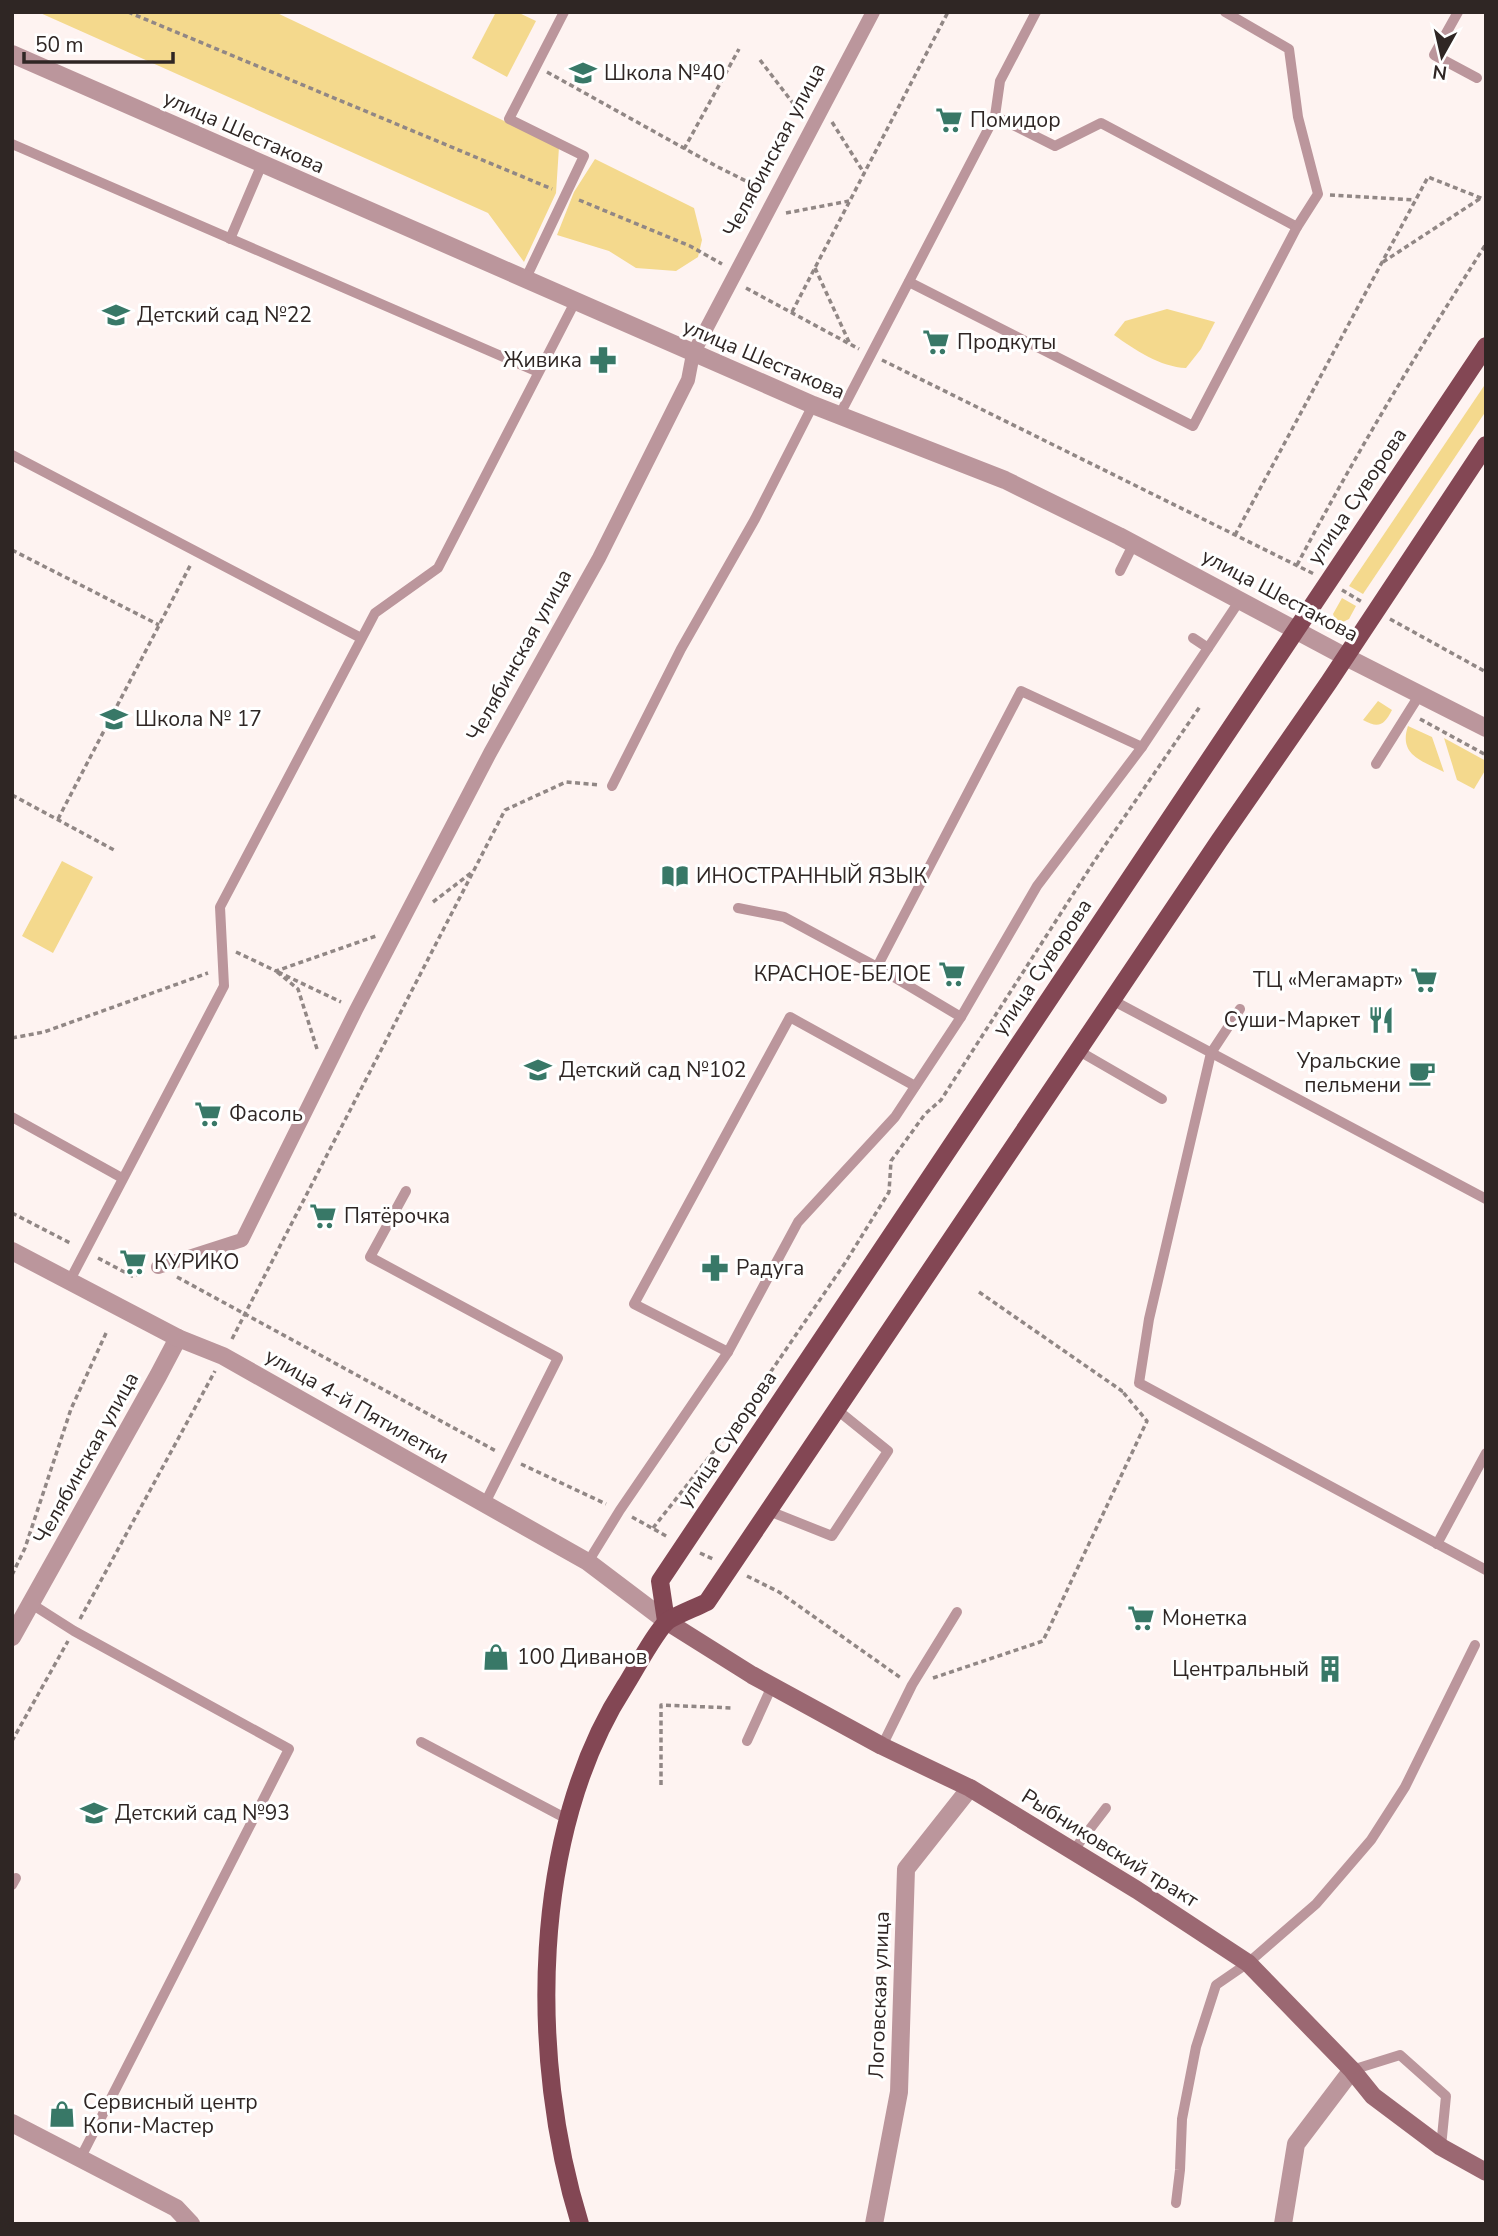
<svg xmlns="http://www.w3.org/2000/svg" width="1498" height="2236" font-family="'Nunito Sans',sans-serif">
<rect width="100%" height="100%" fill="#fef3f1"/>
<g fill="#f4d98d">
<polygon points="38,12 275,12 559,147 556,193 524,262 488,213"/>
<polygon points="496,12 517,12 536,21 507,77 472,58"/>
<polygon points="595,159 694,208 702,240 698,257 676,271 636,268 609,251 557,235 574,192"/>
<path d="M1167,309L1215,322L1201,349L1186,368C1160,367 1135,350 1114,335L1125,321Z"/>
<polygon points="1486,383 1486,411 1363,594 1349,586"/>
<polygon points="1342,598 1356,606 1349,619 1343,622 1335,619 1333,614"/>
<path d="M1378,701L1392,710C1384,725 1379,729 1363,720Z"/>
<path d="M1408,726L1432,737L1444,772C1423,761 1398,756 1408,726Z"/>
<polygon points="1444,738 1486,761 1486,769 1474,789 1457,780"/>
<polygon points="62,861 93,877 53,953 22,936"/>
</g>
<g fill="none" stroke-linecap="round" stroke-linejoin="round">
<g stroke="#918785" stroke-width="3.5" stroke-dasharray="5 3.5" stroke-linecap="butt">
<polyline points="128,12 552,189"/>
<polyline points="760,60 802,115"/>
<polyline points="547,72 716,166 762,189"/>
<polyline points="832,122 864,173"/>
<polyline points="684,149 739,49"/>
<polyline points="1330,195 1415,200"/>
<polyline points="579,200 690,246 722,264"/>
<polyline points="786,213 849,201"/>
<polyline points="1383,262 1481,198"/>
<polyline points="815,268 849,342"/>
<polyline points="746,288 859,349"/>
<polyline points="792,312 948,12"/>
<polyline points="882,360 1314,574"/>
<polyline points="1235,535 1428,177 1486,200"/>
<polyline points="12,550 159,625"/>
<path d="M1297,565C1355,455 1419,349 1486,244"/>
<polyline points="1342,590 1362,602"/>
<polyline points="1390,619 1486,672"/>
<polyline points="1420,719 1486,755"/>
<polyline points="12,795 114,850"/>
<polyline points="58,819 191,564"/>
<polyline points="433,902 471,873"/>
<polyline points="236,952 276,971 376,936"/>
<polyline points="12,1038 44,1032 208,973"/>
<polyline points="317,1049 298,989 276,971 341,1002"/>
<polyline points="12,1213 72,1244"/>
<polyline points="98,1258 132,1276 144,1272"/>
<polyline points="177,1277 496,1451"/>
<polyline points="979,1292 1122,1391 1124,1390"/>
<polyline points="232,1339 505,810 566,782 599,785"/>
<polyline points="521,1464 606,1504"/>
<polyline points="632,1517 668,1537"/>
<polyline points="653,1528 733,1427 845,1263 889,1192 891,1161 925,1114 941,1100 1095,860 1201,705"/>
<polyline points="700,1553 715,1560"/>
<polyline points="12,1575 25,1548 71,1409 107,1331"/>
<polyline points="747,1576 779,1592 901,1678"/>
<polyline points="80,1619 215,1371"/>
<polyline points="933,1678 1043,1641 1147,1421 1122,1391"/>
<polyline points="12,1741 68,1641"/>
<polyline points="661,1785 661,1705 732,1708"/>
</g>
<g stroke="#bb969c" stroke-width="10">
<polyline points="1458,12 1434,55 1477,78"/>
<polyline points="995,116 1055,146 1101,123 1297,227"/>
<polyline points="12,144 538,372"/>
<polyline points="230,239 262,164"/>
<polyline points="525,280 584,156 509,119 564,12"/>
<polyline points="909,282 1193,426 1297,227 1318,194 1298,117 1289,49 1225,12"/>
<polyline points="839,416 995,116 1000,81 1036,12"/>
<polyline points="12,455 361,638"/>
<polyline points="1120,571 1134,543"/>
<polyline points="1193,638 1208,648"/>
<polyline points="1376,764 1420,694"/>
<polyline points="612,786 681,649 755,519 813,405"/>
<polyline points="738,908 784,917 877,967"/>
<polyline points="1112,1000 1486,1199"/>
<polyline points="1240,1009 1211,1053 1149,1319 1139,1383 1486,1570"/>
<polyline points="961,1017 877,967 1021,691 1142,747"/>
<polyline points="1079,1051 1162,1099"/>
<polyline points="12,1117 122,1178"/>
<polyline points="406,1191 370,1257 558,1358 484,1505"/>
<polyline points="69,1282 224,986 220,907 375,613 438,568 575,302"/>
<polyline points="728,1352 634,1304 790,1017 915,1086"/>
<polyline points="769,1511 832,1536 888,1451 836,1409"/>
<polyline points="1437,1544 1486,1453"/>
<polyline points="588,1562 620,1510 728,1352 798,1222 895,1117 961,1017 1037,886 1142,747 1240,600"/>
<polyline points="30,1603 74,1631 289,1749 81,2157"/>
<polyline points="747,1741 772,1686"/>
<polyline points="421,1742 567,1819"/>
<polyline points="882,1746 912,1685 957,1612"/>
<polyline points="1073,1851 1106,1808"/>
<polyline points="12,1885 16,1878"/>
<polyline points="1352,2070 1400,2055 1446,2096 1441,2147"/>
<polyline points="1176,2203 1180,2170 1182,2119 1196,2047 1216,1985 1248,1963 1316,1904 1371,1840 1405,1787 1475,1645"/>
</g>
<polyline stroke="#bb969c" stroke-width="14" points="158,1267 242,1240 356,1010 490,753 599,558 688,380 693,354 873,12"/>
<g stroke="#bb969c" stroke-width="18">
<polyline points="12,54 813,405 1005,480 1119,536 1344,656 1486,728"/>
<polyline points="12,1637 158,1376 178,1338"/>
<polyline points="12,2123 176,2208 191,2224"/>
<polyline points="874,2224 899,2092 906,1869 970,1788"/>
<polyline points="1283,2224 1296,2144 1352,2070"/>
</g>
<polyline stroke="#bb969c" stroke-width="18" points="12,1251 178,1338 223,1356 588,1562 666,1621"/>
<polyline stroke="#9b6872" stroke-width="18" points="666,1621 752,1675 882,1746 970,1788 1137,1890 1248,1963 1352,2070 1373,2096 1441,2147 1486,2172"/>
<g stroke="#834754" stroke-width="18">
<polyline points="666,1621 660,1581 1486,346"/>
<path d="M580,2224C529,2060 530,1833 625,1686C634,1672 658,1627 669,1620C681,1613 695,1608 707,1602L1219,841L1329,682L1486,445"/>
</g>
</g>
<defs>
<symbol id="school-bare" viewBox="-9 -9 18 18"><path d="M0-5L7-2L0 1L-7-2ZM-4 1L0 2.5L4 1V4Q0 6-4 4Z" fill="#387867" stroke="#fff" stroke-width="2.5" paint-order="stroke"/></symbol>
<symbol id="supermarket-bare" viewBox="-9 -9 18 18"><path d="M-6-5.5h2.5l.6 2H6L4.5 2H-2.5L-4.4-4H-6ZM-1.5 3.2a1.3 1.3 0 1 0 .1 0ZM3 3.2a1.3 1.3 0 1 0 .1 0Z" fill="#387867" stroke="#fff" stroke-width="2.5" paint-order="stroke"/></symbol>
<symbol id="pharmacy-bare" viewBox="-9 -9 18 18"><path d="M-2-6h4v4h4v4h-4v4h-4v-4h-4v-4h4Z" fill="#387867" stroke="#fff" stroke-width="2.5" paint-order="stroke"/></symbol>
<symbol id="library-bare" viewBox="-9 -9 18 18"><path d="M-6-4Q-3-5.5-.7-3.5V5Q-3 3-6 4ZM6-4Q3-5.5 .7-3.5V5Q3 3 6 4Z" fill="#387867" stroke="#fff" stroke-width="2.5" paint-order="stroke"/></symbol>
<symbol id="restaurant-bare" viewBox="-9 -9 18 18"><path d="M-5-6h1v4h1v-4h1v4h1v-4h1v5L-1.5 .5V6h-2V.5L-5-1ZM5-6V6H3V1.5H1.5Q1.5-4 5-6Z" fill="#387867" stroke="#fff" stroke-width="2.5" paint-order="stroke"/></symbol>
<symbol id="cafe-bare" viewBox="-9 -9 18 18"><path d="M-5.5-4.5H6V0H3Q3 3.5 0 3.5H-2.5Q-5.5 3.5-5.5 0ZM3-3.2v2h1.7v-2ZM-6 4.5H4V6H-6Z" fill="#387867" stroke="#fff" stroke-width="2.5" paint-order="stroke"/></symbol>
<symbol id="shop-bare" viewBox="-9 -9 18 18"><path d="M-5-2.5h2.3a2.7 3.5 0 0 1 5.4 0H5L5.5 6h-11ZM-1.5-2.5h3a1.5 2.3 0 0 0-3 0Z" fill="#387867" stroke="#fff" stroke-width="2.5" paint-order="stroke"/></symbol>
<symbol id="building-bare" viewBox="-9 -9 18 18"><path d="M-4-6H4V6H1V3H-1V6H-4ZM-2.5-4.3h1.7v1.8h-1.7ZM.8-4.3h1.7v1.8H.8ZM-2.5-1h1.7V.8h-1.7ZM.8-1h1.7V.8H.8Z" fill="#387867" stroke="#fff" stroke-width="2.5" paint-order="stroke"/></symbol>
</defs>
<g fill-rule="evenodd">
<use href="#school-bare" x="564" y="54" width="38" height="38"/>
<use href="#supermarket-bare" x="930" y="101" width="38" height="38"/>
<use href="#school-bare" x="97" y="296" width="38" height="38"/>
<use href="#supermarket-bare" x="917" y="323" width="38" height="38"/>
<use href="#pharmacy-bare" x="584" y="341" width="38" height="38"/>
<use href="#school-bare" x="95" y="700" width="38" height="38"/>
<use href="#library-bare" x="656" y="857" width="38" height="38"/>
<use href="#supermarket-bare" x="933" y="955" width="38" height="38"/>
<use href="#supermarket-bare" x="1405" y="961" width="38" height="38"/>
<use href="#restaurant-bare" x="1362" y="1001" width="38" height="38"/>
<use href="#school-bare" x="519" y="1051" width="38" height="38"/>
<use href="#cafe-bare" x="1403" y="1054" width="38" height="38"/>
<use href="#supermarket-bare" x="189" y="1095" width="38" height="38"/>
<use href="#supermarket-bare" x="304" y="1197" width="38" height="38"/>
<use href="#supermarket-bare" x="114" y="1243" width="38" height="38"/>
<use href="#pharmacy-bare" x="696" y="1249" width="38" height="38"/>
<use href="#supermarket-bare" x="1122" y="1599" width="38" height="38"/>
<use href="#shop-bare" x="477" y="1638" width="38" height="38"/>
<use href="#building-bare" x="1311" y="1650" width="38" height="38"/>
<use href="#school-bare" x="75" y="1794" width="38" height="38"/>
<use href="#shop-bare" x="43" y="2095" width="38" height="38"/>
</g>
<g text-anchor="middle" stroke-width="6" stroke-linejoin="round" paint-order="stroke">
<g font-size="21" fill="#2f2624" stroke="#fff" text-anchor="start">
<text x="604" y="80">Школа №40</text>
<text x="970" y="127">Помидор</text>
<text x="137" y="322">Детский сад №22</text>
<text x="957" y="349">Продкуты</text>
<text x="582" y="367" text-anchor="end">Живика</text>
<text x="135" y="726">Школа № 17</text>
<text x="696" y="883">ИНОСТРАННЫЙ ЯЗЫК</text>
<text x="931" y="981" text-anchor="end">КРАСНОЕ-БЕЛОЕ</text>
<text x="1403" y="987" text-anchor="end">ТЦ «Мегамарт»</text>
<text x="1360" y="1027" text-anchor="end">Суши-Маркет</text>
<text x="1401" y="1068" text-anchor="end">Уральские<tspan x="1401" dy="24">пельмени</tspan></text>
<text x="559" y="1077">Детский сад №102</text>
<text x="229" y="1121">Фасоль</text>
<text x="344" y="1223">Пятёрочка</text>
<text x="154" y="1269">КУРИКО</text>
<text x="736" y="1275">Радуга</text>
<text x="1162" y="1625">Монетка</text>
<text x="517" y="1664">100 Диванов</text>
<text x="1309" y="1676" text-anchor="end">Центральный</text>
<text x="115" y="1820">Детский сад №93</text>
<text x="83" y="2109">Сервисный центр<tspan x="83" dy="24">Копи-Мастер</tspan></text>
</g>
<g font-size="21" fill="#2f2624" stroke="#fff">
<text transform="translate(244 132) rotate(24)" y="7">улица Шестакова</text>
<text transform="translate(774 150) rotate(-62)" y="7">Челябинская улица</text>
<text transform="translate(764 359) rotate(23)" y="7">улица Шестакова</text>
<text transform="translate(1357 496) rotate(-56)" y="7">улица Суворова</text>
<text transform="translate(1280 595) rotate(28)" y="7">улица Шестакова</text>
<text transform="translate(519 655) rotate(-61)" y="7">Челябинская улица</text>
<text transform="translate(1042 967) rotate(-56)" y="7">улица Суворова</text>
<text transform="translate(357 1406) rotate(30)" y="7">улица 4-й Пятилетки</text>
<text transform="translate(727 1439) rotate(-56)" y="7">улица Суворова</text>
<text transform="translate(86 1458) rotate(-61)" y="7">Челябинская улица</text>
<text transform="translate(1110 1848) rotate(32)" y="7">Рыбниковский тракт</text>
<text transform="translate(879 1995) rotate(-88)" y="7">Логовская улица</text>
</g>
</g>
<rect width="1498" height="2236" fill="none" stroke="#2f2624" stroke-width="28"/>
<g transform="translate(1442 56) rotate(188)" stroke="#ffffff" stroke-width="5" paint-order="stroke">
<path d="M0-5L12 26L0 18L-12 26Z" fill="#2f2624"/>
<text y="-10" font-size="19" font-weight="bold" text-anchor="middle" fill="#2f2624">N</text>
</g>
<path d="M24 52v10h149v-10" fill="none" stroke="#2f2624" stroke-width="3.5"/>
<text x="35" y="52" font-size="21" fill="#2f2624" stroke="#ffffff" stroke-width="5" paint-order="stroke">50 m</text>
</svg>
